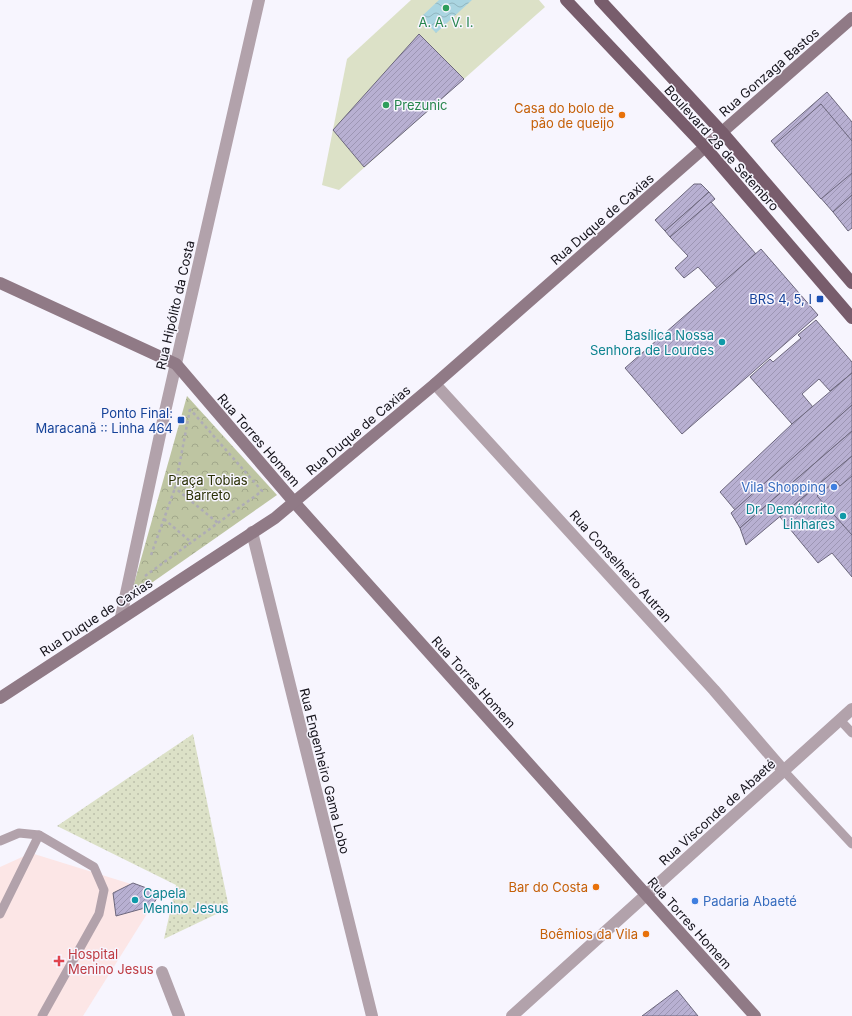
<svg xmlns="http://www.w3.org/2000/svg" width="852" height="1016" font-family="Inter,sans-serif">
<defs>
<pattern id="grass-dots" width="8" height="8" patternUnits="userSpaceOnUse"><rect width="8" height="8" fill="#dce1c7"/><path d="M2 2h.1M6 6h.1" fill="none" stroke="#bcc0aa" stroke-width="1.8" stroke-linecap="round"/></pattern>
<pattern id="forest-crowns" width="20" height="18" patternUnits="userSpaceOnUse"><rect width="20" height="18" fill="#bec5a2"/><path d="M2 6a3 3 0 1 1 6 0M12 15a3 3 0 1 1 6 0" fill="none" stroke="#a2a88b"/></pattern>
<pattern id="water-waves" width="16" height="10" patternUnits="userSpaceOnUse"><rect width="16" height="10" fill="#aad5e1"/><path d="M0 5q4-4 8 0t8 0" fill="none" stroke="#91b6c0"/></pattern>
<pattern id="building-hatch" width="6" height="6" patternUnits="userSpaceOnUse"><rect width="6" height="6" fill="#b8b0d2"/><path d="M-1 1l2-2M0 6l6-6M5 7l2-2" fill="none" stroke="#9d96b4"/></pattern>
</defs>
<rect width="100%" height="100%" fill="#f7f5fe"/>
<polygon fill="#fce6e6" points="31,853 160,893 83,1016 0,1016 0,867"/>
<polygon fill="url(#grass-dots)" points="193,734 229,908 164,939 176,885 57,826"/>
<polygon fill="url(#forest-crowns)" points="187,396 277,495 130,598"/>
<polygon fill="#dce1c7" points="411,0 539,0 545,7 339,190 322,185 347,59"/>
<polygon fill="url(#water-waves)" points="439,0 472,0 436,33 421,17"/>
<g fill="url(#building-hatch)" stroke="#6c677c">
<polygon points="419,34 464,79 364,167 333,130"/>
<polygon points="827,92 852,122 852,195 833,212 771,141"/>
<polygon points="821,104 852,141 852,173 821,199 774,145"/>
<polygon points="694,184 701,184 709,192 665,231 655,220"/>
<polygon points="709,192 715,199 670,237 665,231"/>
<polygon points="852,195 852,228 848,231 833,212"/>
<polygon points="711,202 756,254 717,288 698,267 684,278 675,268 688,256 670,237"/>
<polygon points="761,249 818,315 682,434 625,368"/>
<polygon points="816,320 852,362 852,373 830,391 819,379 802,394 813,407 792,424 750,377 770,359 773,362 801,338 798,335"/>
<polygon points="852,373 852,405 735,510 720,492 792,424"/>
<polygon points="852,405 852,431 740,528 731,513"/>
<polygon points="852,431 852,456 746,545 740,528"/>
<polygon points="852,456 852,577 832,553 818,563 780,517"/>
<polygon points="852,476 852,535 817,496 836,481 840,486"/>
<polygon points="133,883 160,893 152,906 116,916 113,893"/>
<polygon points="677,990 698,1016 642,1016"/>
</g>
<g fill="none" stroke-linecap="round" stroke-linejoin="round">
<g stroke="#aeacb5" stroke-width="2.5" stroke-dasharray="3 3" stroke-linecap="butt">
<polyline points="190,409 175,488 218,523"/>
<polyline points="164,519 191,542"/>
<polyline points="151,555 175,488"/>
<polyline points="145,576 262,491 190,409"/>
</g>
<g stroke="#b2a2ab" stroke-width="9">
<polyline points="840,720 852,733"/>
<polyline points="783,770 852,844"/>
<polyline points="0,841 19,833 39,835 94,867 104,890 99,914 42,1016"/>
<polyline points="0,914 39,835"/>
</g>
<g stroke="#b2a2ab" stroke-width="12">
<polyline points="435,384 714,690 783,770"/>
<polyline points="252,532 372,1016"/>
<polyline points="121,617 164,416 259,0"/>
<polyline points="162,972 179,1016"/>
<polyline points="512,1016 852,709"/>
</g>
<g stroke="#907a86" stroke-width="12">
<polyline points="0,283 176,364 294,502 755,1016"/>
<polyline points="0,698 275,518 294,502 435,384 852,18"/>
</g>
<g stroke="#785d6c" stroke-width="12">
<polyline points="566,0 705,147 852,318"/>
<polyline points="600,0 722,132 852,283"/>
</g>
</g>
<g fill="#2e9e5b" stroke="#f7f5fe" stroke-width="1.5">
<circle cx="446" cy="8" r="4"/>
<circle cx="386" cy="105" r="4"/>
</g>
<g fill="#e8710a" stroke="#f7f5fe" stroke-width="1.5">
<circle cx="622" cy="115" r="4"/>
<circle cx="596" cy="887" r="4"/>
<circle cx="646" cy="934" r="4"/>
</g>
<g fill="#1a4fb4" stroke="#f7f5fe" stroke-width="1.5">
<rect x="816" y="295" width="8" height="8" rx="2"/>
<rect x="177" y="416" width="8" height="8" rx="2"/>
</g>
<g fill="#0f9aa8" stroke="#f7f5fe" stroke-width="1.5">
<circle cx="722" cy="342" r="4"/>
<circle cx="843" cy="516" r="4"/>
<circle cx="135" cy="900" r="4"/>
</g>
<g fill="#3f7fe0" stroke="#f7f5fe" stroke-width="1.5">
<circle cx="834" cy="487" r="4"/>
<circle cx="695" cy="901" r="4"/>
</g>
<path fill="#e0444e" stroke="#f7f5fe" stroke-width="1.5" d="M57 955h4v4h4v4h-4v4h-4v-4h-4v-4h4z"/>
<g text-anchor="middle" stroke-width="3" stroke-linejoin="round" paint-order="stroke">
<g font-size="13" fill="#27864d" stroke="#f7f5fe">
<text x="446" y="27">A. A. V. I.</text>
<text x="394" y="110" text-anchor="start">Prezunic</text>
</g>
<g font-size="13" fill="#15131b" stroke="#f7f5fe">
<text transform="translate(769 72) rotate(-41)" y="5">Rua Gonzaga Bastos</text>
<text transform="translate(722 148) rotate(48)" y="5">Boulevard 28 de Setembro</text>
<text transform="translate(602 219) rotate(-41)" y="5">Rua Duque de Caxias</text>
<text transform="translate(175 305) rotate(-77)" y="5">Rua Hipólito da Costa</text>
<text transform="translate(358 430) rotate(-40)" y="5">Rua Duque de Caxias</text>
<text transform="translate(259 440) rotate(49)" y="5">Rua Torres Homem</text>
<text transform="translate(621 566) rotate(48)" y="5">Rua Conselheiro Autran</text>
<text transform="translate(96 617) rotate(-33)" y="5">Rua Duque de Caxias</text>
<text transform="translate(474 682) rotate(48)" y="5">Rua Torres Homem</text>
<text transform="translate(325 771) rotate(76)" y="5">Rua Engenheiro Gama Lobo</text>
<text transform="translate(717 812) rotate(-42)" y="5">Rua Visconde de Abaeté</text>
<text transform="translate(690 923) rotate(48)" y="5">Rua Torres Homem</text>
</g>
<g font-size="13" fill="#c56008" stroke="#f7f5fe" text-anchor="end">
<text x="614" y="113">Casa do bolo de<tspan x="614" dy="15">pão de queijo</tspan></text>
<text x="588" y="892">Bar do Costa</text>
<text x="638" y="939">Boêmios da Vila</text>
</g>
<g font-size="13" fill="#164399" stroke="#f7f5fe" text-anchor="end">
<text x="812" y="304">BRS 4, 5, I</text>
<text x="173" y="418">Ponto Final:<tspan x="173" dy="15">Maracanã :: Linha 464</tspan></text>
</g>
<g font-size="13" fill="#0d838f" stroke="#f7f5fe" text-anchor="end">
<text x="714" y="340">Basílica Nossa<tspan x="714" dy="15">Senhora de Lourdes</tspan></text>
<text x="835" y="514">Dr. Demórcrito<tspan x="835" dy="15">Linhares</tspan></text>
<text x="143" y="898" text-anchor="start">Capela<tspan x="143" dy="15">Menino Jesus</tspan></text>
</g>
<g font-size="13" fill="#2a3004" stroke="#f7f5fe">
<text x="208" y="485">Praça Tobias<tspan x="208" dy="15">Barreto</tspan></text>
</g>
<g font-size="13" fill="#366cbe" stroke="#f7f5fe" text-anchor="end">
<text x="826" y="492">Vila Shopping</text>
<text x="703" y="906" text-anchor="start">Padaria Abaeté</text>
</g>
<g font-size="13" fill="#be3a42" stroke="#f7f5fe" text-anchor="start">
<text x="68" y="959">Hospital<tspan x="68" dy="15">Menino Jesus</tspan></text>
</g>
</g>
</svg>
